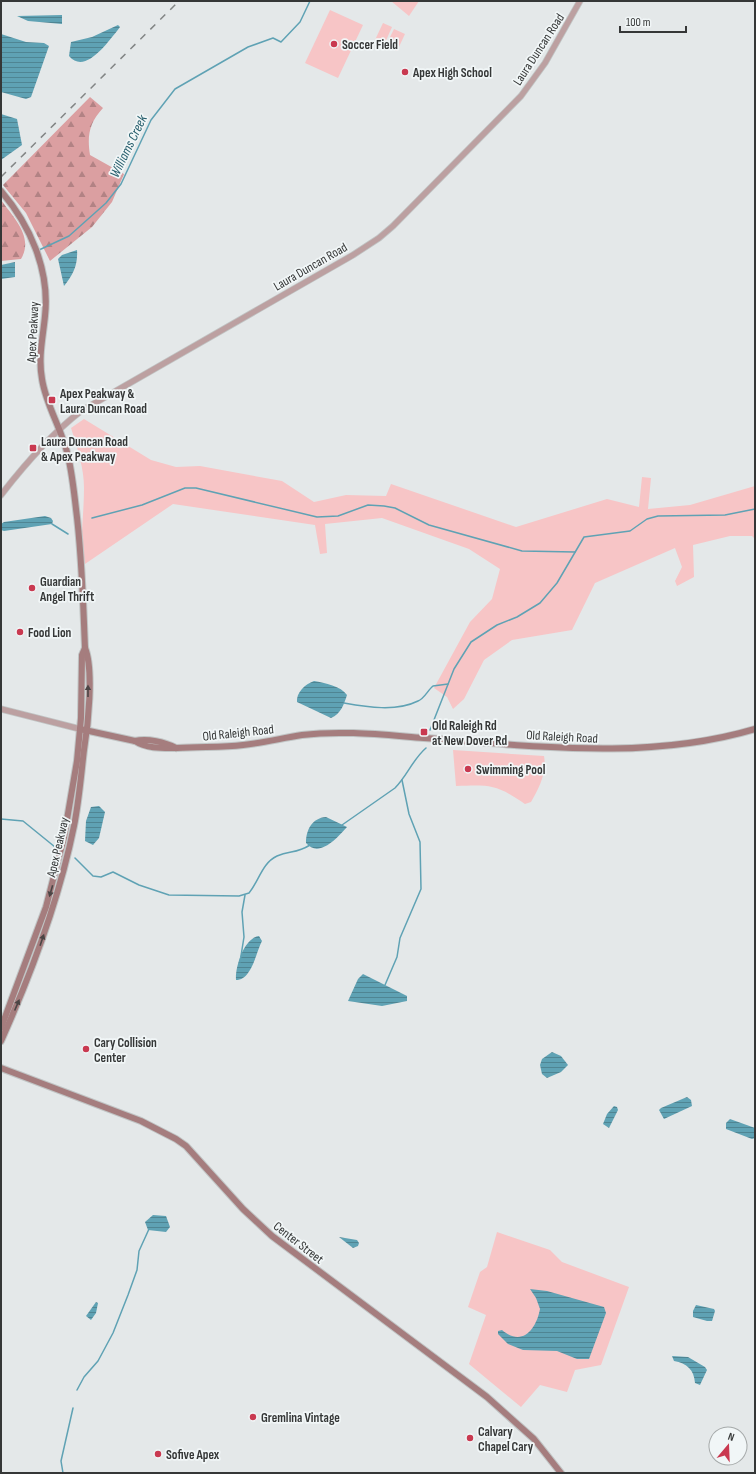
<svg xmlns="http://www.w3.org/2000/svg" width="756" height="1474" font-family="'Sofia Sans Condensed',sans-serif">
<defs>
<pattern id="forest-firs" width="22" height="20" patternUnits="userSpaceOnUse"><rect width="22" height="20" fill="#db9fa1"/><path d="M5 1l3.5 6h-7zM16 11l3.5 6h-7z" fill="#b28284"/></pattern>
<pattern id="water-rules" width="6" height="5" patternUnits="userSpaceOnUse"><rect width="6" height="5" fill="#5fa2b4"/><path d="M0 2.5h6" fill="none" stroke="#4f8593"/></pattern>
</defs>
<rect width="100%" height="100%" fill="#e4e8e9"/>
<g fill="url(#forest-firs)">
<path d="M90,97L103,108C89,123 87,136 90,155L124,174L112,202L92,227L50,261L26,213L3,185Z"/>
<path d="M1,200C14,218 34,237 21,259L1,261Z"/>
</g>
<g fill="#f7c5c6">
<polygon points="391,1 419,1 409,16"/>
<polygon points="330,10 363,25 338,78 305,63"/>
<polygon points="383,23 392,27 384,45 375,40"/>
<polygon points="394,29 405,34 397,51 386,45"/>
<path d="M84,419L151,460L176,467L200,466L282,481L314,502L346,495L386,496L391,484L516,527L607,499L639,507L642,477L651,478L648,509L690,505L755,486V539L752,536H730L693,545L694,577L677,586L675,581L682,567L675,548L595,583L572,630L512,640L484,660L464,699L453,709L447,697L434,688L470,622L492,599L500,569L469,549L382,518L325,524L327,553L320,554L315,525L173,504L82,566C80,540 84,514 84,488C84,468 77,447 71,428Z"/>
<path d="M453,750L544,756C547,772 539,789 531,802L525,804C496,784 490,785 456,786Z"/>
<polygon points="497,1232 550,1250 562,1262 629,1287 601,1365 575,1370 567,1392 540,1385 521,1407 469,1364 486,1315 468,1307 480,1272 487,1267"/>
</g>
<g fill="url(#water-rules)">
<polygon points="62,15 62,24 28,21 17,16"/>
<path d="M118,25L120,27L117,31C107,43 85,75 69,56L71,42L92,37Z"/>
<polygon points="1,34 26,42 44,43 49,46 31,97 26,99 1,92"/>
<polygon points="1,114 17,119 22,145 1,160"/>
<path d="M77,250C78,265 73,275 64,286L58,259L62,255Z"/>
<polygon points="15,262 15,277 1,279 1,265"/>
<polygon points="45,516 51,518 53,521 52,524 4,531 1,530 1,524 4,522"/>
<path d="M314,681C325,683 341,686 347,695C344,704 341,714 331,718L297,702C296,693 305,684 314,681Z"/>
<polygon points="99,806 105,812 99,838 93,845 85,841 86,821 91,807"/>
<path d="M326,817L347,827C338,837 319,859 306,843C306,830 312,818 326,817Z"/>
<path d="M259,936L262,941C256,952 252,980 236,980C235,967 244,938 259,936Z"/>
<polygon points="363,974 407,996 407,1001 382,1006 348,1001 358,979"/>
<polygon points="552,1052 561,1056 568,1065 561,1072 547,1078 542,1074 540,1065 542,1059"/>
<polygon points="687,1097 691,1100 692,1106 664,1119 659,1110 661,1108"/>
<polygon points="614,1106 617,1107 618,1110 609,1128 603,1124 607,1114"/>
<polygon points="730,1119 755,1128 755,1138 752,1139 726,1129 726,1123"/>
<polygon points="153,1215 166,1216 170,1227 166,1232 148,1230 145,1222"/>
<polygon points="339,1237 357,1240 359,1243 358,1246 353,1248"/>
<path d="M530,1289L547,1291L604,1307L606,1313L589,1359H577L557,1351L523,1350L508,1344L498,1334V1331L502,1330C522,1347 536,1330 540,1309L536,1298Z"/>
<polygon points="96,1302 98,1303 96,1313 91,1320 86,1316"/>
<polygon points="696,1305 714,1309 715,1311 712,1321 707,1321 693,1317 693,1311"/>
<path d="M672,1356L688,1357L705,1367L707,1370L700,1385L695,1383C694,1370 687,1363 674,1361Z"/>
</g>
<g fill="none" stroke-linecap="round" stroke-linejoin="round">
<g stroke="#5fa2b4" stroke-width="1.5">
<polyline points="39,250 69,236 106,203 121,184 151,120 175,89 248,47 273,38 281,42 300,22 310,1"/>
<polyline points="92,518 142,505 185,488 196,488 317,517 338,516 368,505 384,506 395,508 429,525 522,551 575,552"/>
<polyline points="52,524 68,534"/>
<path d="M344,703C367,707 396,712 418,701C424,699 428,690 433,686L448,684"/>
<polyline points="430,730 454,669 471,642 497,625 517,617 540,603 557,583 584,537 630,531 647,519 658,516 725,515 755,509"/>
<polyline points="1,819 23,821 55,847"/>
<path d="M342,825L395,788C407,776 413,759 426,748"/>
<path d="M75,858L93,876L101,877L113,872L139,885L169,895L239,896L249,893C259,881 262,863 277,856C290,850 296,854 310,845"/>
<polyline points="240,962 244,937 242,912 245,895"/>
<polyline points="385,985 397,957 400,938 421,889 420,842 409,814 402,780"/>
<polyline points="77,1390 84,1377 98,1361 113,1333 128,1295 137,1270 139,1251 149,1229"/>
<polyline points="63,1473 61,1461 73,1408"/>
</g>
<defs>
<g id="tertiary">
<path d="M1,495C25,464 50,435 81,411L353,255L379,238L393,226L521,96L545,63L580,1"/>
<polyline points="1,709 80,729"/>
</g>
<g id="secondary">
<path d="M1,191C30,225 50,270 45,316C43,337 38,357 42,379C46,406 62,429 68,456C72,473 74,491 76,509C82,555 83,601 85,648C94,670 88,726 84,750C81,775 79,801 74,826C59,900 32,972 1,1041"/>
<path d="M80,729L135,741C147,749 164,748 177,748C199,746 221,748 243,745C263,743 282,738 302,735C342,730 384,735 424,738C535,746 647,761 755,729"/>
<path d="M135,741C147,738 165,742 176,748"/>
<polyline points="1,1028 46,907 64,837 77,761 81,718 82,655 85,648"/>
<polyline points="1,1068 141,1121 176,1139 186,1146 243,1209 272,1236 487,1397 534,1439 561,1473"/>
</g>
</defs>
<use href="#tertiary" stroke="#c1c5c5" stroke-width="7"/>
<use href="#secondary" stroke="#c1c5c5" stroke-width="8"/>
<use href="#tertiary" stroke="#bca0a1" stroke-width="5.5"/>
<use href="#secondary" stroke="#a57d7e" stroke-width="6"/>
<polyline stroke="#828585" stroke-width="1.5" stroke-dasharray="7 7" stroke-linecap="butt" points="1,177 179,1"/>
</g>
<defs><path id="oneway-solid" d="M-6-.8H1V-3.2L6.5 0L1 3.2V.8H-6Z"/></defs>
<g fill="#4b4545">
<use href="#oneway-solid" transform="translate(88 691) rotate(-90)"/>
<use href="#oneway-solid" transform="translate(51 891) rotate(106)"/>
<use href="#oneway-solid" transform="translate(42 940) rotate(-71)"/>
<use href="#oneway-solid" transform="translate(17 1005) rotate(-67)"/>
</g>
<g fill="#c93950" stroke="#f1f6f7" stroke-width="1.5">
<circle cx="334" cy="44" r="4"/>
<circle cx="405" cy="72" r="4"/>
<rect x="48" y="396" width="8" height="8" rx="2"/>
<rect x="29" y="444" width="8" height="8" rx="2"/>
<circle cx="32" cy="588" r="4"/>
<circle cx="20" cy="632" r="4"/>
<rect x="420" y="728" width="8" height="8" rx="2"/>
<circle cx="468" cy="769" r="4"/>
<circle cx="86" cy="1049" r="4"/>
<circle cx="253" cy="1417" r="4"/>
<circle cx="470" cy="1438" r="4"/>
<circle cx="158" cy="1454" r="4"/>
</g>
<g text-anchor="middle" stroke-width="3.5" stroke-linejoin="round" paint-order="stroke">
<g font-size="13" font-weight="bold" fill="#353737" stroke="#f1f6f7" text-anchor="start">
<text x="342" y="49">Soccer Field</text>
<text x="413" y="77">Apex High School</text>
<text x="60" y="398">Apex Peakway &amp;<tspan x="60" dy="15">Laura Duncan Road</tspan></text>
<text x="41" y="446">Laura Duncan Road<tspan x="41" dy="15">&amp; Apex Peakway</tspan></text>
<text x="40" y="586">Guardian<tspan x="40" dy="15">Angel Thrift</tspan></text>
<text x="28" y="637">Food Lion</text>
<text x="432" y="730">Old Raleigh Rd<tspan x="432" dy="15">at New Dover Rd</tspan></text>
<text x="476" y="774">Swimming Pool</text>
<text x="94" y="1047">Cary Collision<tspan x="94" dy="15">Center</tspan></text>
<text x="261" y="1422">Gremlina Vintage</text>
<text x="478" y="1436">Calvary<tspan x="478" dy="15">Chapel Cary</tspan></text>
<text x="166" y="1459">Sofive Apex</text>
</g>
<g font-size="13" fill="#353737" stroke="#f1f6f7">
<text transform="translate(538 49) rotate(-57)" y="5">Laura Duncan Road</text>
<text transform="translate(310 266) rotate(-30)" y="5">Laura Duncan Road</text>
<text transform="translate(32 332) rotate(-87)" y="5">Apex Peakway</text>
<text transform="translate(238 732) rotate(-6)" y="5">Old Raleigh Road</text>
<text transform="translate(562 736) rotate(3)" y="5">Old Raleigh Road</text>
<text transform="translate(57 847) rotate(-77)" y="5">Apex Peakway</text>
<text transform="translate(299 1242) rotate(38)" y="5">Center Street</text>
</g>
<g font-size="14" font-style="italic" fill="#275e6c" stroke="#f1f6f7">
<text transform="translate(128 146) rotate(-64)" y="5">Williams Creek</text>
</g>
</g>
<rect width="756" height="1474" fill="none" stroke="#353737" stroke-width="4"/>
<g transform="translate(728 1446) rotate(19)"><circle r="19" fill="#f1f6f7" stroke="#a6aaaa"/>
<path d="M0-3L7 15L0 10L-7 15Z" fill="#c93950"/>
<text y="-6" font-size="11" font-weight="bold" text-anchor="middle" fill="#353737">N</text>
</g>
<path d="M620 26v6h66v-6" fill="none" stroke="#353737" stroke-width="2"/>
<text x="626" y="26" font-size="12" fill="#353737" stroke="#f1f6f7" stroke-width="3" paint-order="stroke">100 m</text>
</svg>
